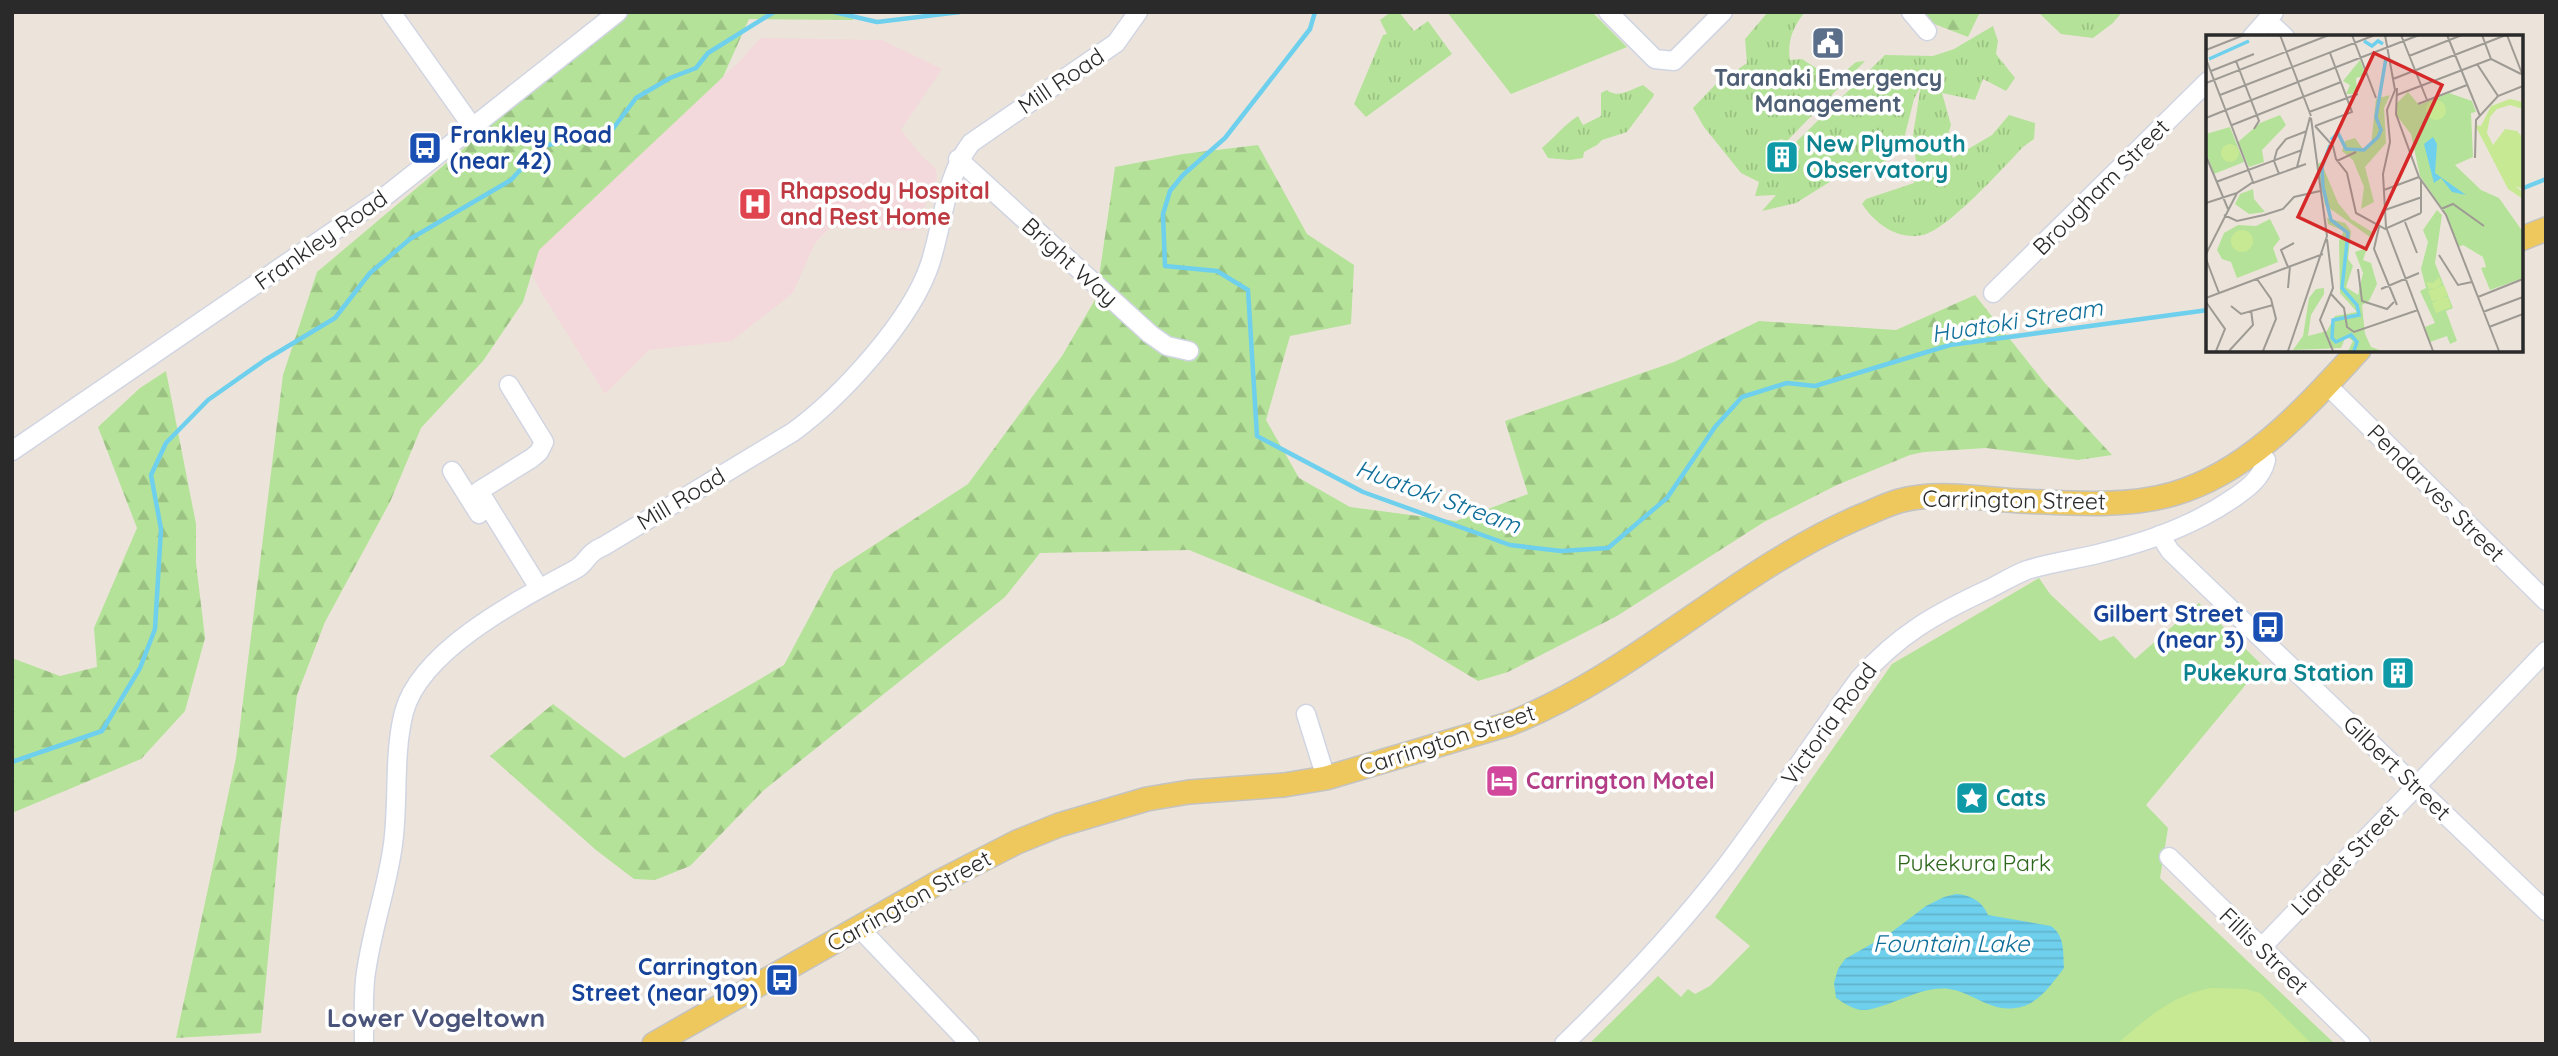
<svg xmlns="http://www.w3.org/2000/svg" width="2558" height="1056" font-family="Quicksand,sans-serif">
<defs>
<pattern id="grass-tufts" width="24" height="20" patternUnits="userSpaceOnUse" patternTransform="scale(1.75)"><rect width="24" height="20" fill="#b4e298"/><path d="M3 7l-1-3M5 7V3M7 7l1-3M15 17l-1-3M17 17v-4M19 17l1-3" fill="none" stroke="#9bc283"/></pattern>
<pattern id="forest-firs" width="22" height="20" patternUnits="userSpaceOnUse" patternTransform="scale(1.75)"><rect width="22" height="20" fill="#b4e298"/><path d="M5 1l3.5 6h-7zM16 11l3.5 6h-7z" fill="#9bc283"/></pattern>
<pattern id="water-rules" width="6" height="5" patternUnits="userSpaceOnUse" patternTransform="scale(1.75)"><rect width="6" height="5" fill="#6fd0ed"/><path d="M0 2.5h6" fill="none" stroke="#60b3cb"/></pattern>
</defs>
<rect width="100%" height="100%" fill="#ece4db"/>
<polygon fill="#f3d9db" points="760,38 882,40 942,69 901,130 921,155 936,169 937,180 913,231 831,227 815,243 793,293 732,341 649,350 605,394 539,289 525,258 741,60"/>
<g fill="url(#grass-tufts)">
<polygon points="1391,12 1399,12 1414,31 1428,21 1452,54 1366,117 1354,104 1383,35 1387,34 1380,20"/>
<path d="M1768,12H1805C1793,26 1787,42 1790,60L1802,59L1819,70L1842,74L1856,62L1865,61L1787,141L1780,139L1769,170L1779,173L1781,166L1791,170L1800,147L1796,142L1885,55L1933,56L1954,49L1993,26L1998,41L1996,54L2015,78L2006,91L1983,79L1975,100L1942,93L1951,125L1946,141L1953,158L1992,135L2009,115L2035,123L2034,139L2024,146C2004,167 1952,225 1926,234C1900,242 1876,225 1862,204L1866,199L1914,183L1916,162L1913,135L1921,85L1914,99L1905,135L1885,163H1860L1796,203L1762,211L1776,195L1755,196L1759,182L1741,173L1704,127L1693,108L1715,85L1747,63L1745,39Z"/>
<polygon points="2038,12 2122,12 2113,23 2093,38 2061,34"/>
<path d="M1643,85L1654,94L1653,97L1627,132L1602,140L1597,145L1584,152L1583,158L1570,160L1548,158L1542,148C1556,136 1563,126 1578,116L1583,125L1601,116V93L1607,90C1617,99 1632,89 1643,85Z"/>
</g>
<g fill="url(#forest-firs)">
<polygon points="626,12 852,12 853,20 749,19 723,77 539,250 523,302 483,361 421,428 390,502 325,622 297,695 280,831 261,1033 176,1038 236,758 283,375 317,272"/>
<polygon points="1921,12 1980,12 1968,37 1924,20"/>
<polygon points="1258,145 1307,234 1354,265 1351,324 1290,336 1266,420 1299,478 1350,507 1456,521 1528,494 1505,421 1674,362 1759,321 1896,330 1975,295 2044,382 2112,455 2078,460 1986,448 1924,452 1910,455 1837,485 1764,522 1617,616 1508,672 1478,681 1410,640 1189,550 1040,553 1005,597 764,790 690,866 655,880 634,879 596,850 490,756 553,704 624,758 784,665 834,571 968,484 1062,356 1096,298 1115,167 1183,154"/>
<polygon points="166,371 196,524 196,563 205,638 185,711 141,759 12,813 12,658 60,676 97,667 94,628 137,528 98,427 140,388"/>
</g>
<g fill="#b4e298">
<polygon points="1447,12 1592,12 1627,47 1511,94"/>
<polygon points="2039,578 2050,594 2100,641 2114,636 2135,659 2199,603 2262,665 2146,805 2168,828 2160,878 2335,1044 1589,1044 1658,976 1681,997 1688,989 1695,994 1710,986 1750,946 1715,917 1892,664"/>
</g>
<path fill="#c8e994" d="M2211,988L2245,989L2260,993L2312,1044H2117C2146,1019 2172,995 2211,988Z"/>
<path fill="url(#water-rules)" d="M1956,894C1971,895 1982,901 1988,915L2051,926C2065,936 2063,952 2064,968C2051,985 2037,1006 2015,1008C1990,1012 1972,992 1949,989C1922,985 1889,1008 1865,1010C1855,1011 1844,1003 1836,998L1834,983L1838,969L1845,959L1889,934L1926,906L1944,897Z"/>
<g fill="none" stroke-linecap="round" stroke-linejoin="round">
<g stroke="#6fd0ed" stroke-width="4.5">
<polyline points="834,12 877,22 960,12"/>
<polyline points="1315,12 1310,29 1225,138 1183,175 1170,191 1163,214 1165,266 1217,271 1248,290 1257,436 1363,492 1510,545 1561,551 1608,548 1667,498 1715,427 1742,397 1787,383 1815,386 1950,345 2208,310"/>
<polyline points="2521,189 2546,179"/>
<polyline points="12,762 102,731 140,668 155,629 161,529 151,475 166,443 208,400 265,360 335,318 370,273 410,239 511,180 542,146 609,134 636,98 670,78 696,68 708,53 774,12"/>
</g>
<defs>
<g id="minor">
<polyline points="391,12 474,129"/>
<polyline points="1608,12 1655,59 1674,61 1723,12"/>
<polyline points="1911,12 1927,31"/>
<polyline points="2268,21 2285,37"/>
<polyline points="2252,37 2274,12"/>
<polyline points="958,159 1150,334 1167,346 1189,351"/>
<polyline points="1993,293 2208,81"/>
<polyline points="509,385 544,442 539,452 532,458 479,491 539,588"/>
<polyline points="2327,385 2546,601"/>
<polyline points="12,451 388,194 618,12"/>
<polyline points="452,471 479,514"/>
<polyline points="2160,535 2170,551 2546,911"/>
<polyline points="1306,714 1326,778"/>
<polyline points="2169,857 2361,1044"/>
<polyline points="861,926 867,936 970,1044"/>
<polyline points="2261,948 2546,651"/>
<path d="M364,1044C364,1023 363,1001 365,980C370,934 387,890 393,844C399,800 393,755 404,712C421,649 522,598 576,569C588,562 586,553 604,546L793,432C841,397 911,321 930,264C943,224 945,177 971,143L1116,43L1138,12"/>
<path d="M1564,1044C1622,988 1677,930 1726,866C1772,805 1814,741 1859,679C1899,634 1935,614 1989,589C2001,583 2014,575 2027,570C2052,562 2080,559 2105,552C2150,541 2194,525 2232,499C2247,489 2262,478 2266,460L2259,449"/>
</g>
<g id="major">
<polyline points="2521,239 2546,229"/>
<path d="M654,1044L939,882L1017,842L1059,825L1147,799L1189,792L1284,785L1326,778L1509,724C1636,674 1734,571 1859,517C1872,512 1885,505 1899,501C1937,490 1981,499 2020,501C2069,503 2125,508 2173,494C2250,472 2306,407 2359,350"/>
</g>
</defs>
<use href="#minor" stroke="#d1d5e2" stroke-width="21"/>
<use href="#major" stroke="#c3c3c3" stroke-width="26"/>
<use href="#minor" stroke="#fff" stroke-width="18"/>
<use href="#major" stroke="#efc85d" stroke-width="23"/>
</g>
<defs>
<symbol id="civic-square" viewBox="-11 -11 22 22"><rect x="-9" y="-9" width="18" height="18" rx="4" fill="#5c6f8a" stroke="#fff"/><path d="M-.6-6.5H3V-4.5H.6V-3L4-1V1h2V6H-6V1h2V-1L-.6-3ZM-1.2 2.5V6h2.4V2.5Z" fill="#fff"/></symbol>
<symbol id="bus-square" viewBox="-11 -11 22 22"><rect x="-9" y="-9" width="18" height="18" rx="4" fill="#1a4fb4" stroke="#fff"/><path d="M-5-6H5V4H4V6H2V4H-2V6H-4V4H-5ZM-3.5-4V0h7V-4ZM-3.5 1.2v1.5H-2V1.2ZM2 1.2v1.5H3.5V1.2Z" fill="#fff"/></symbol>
<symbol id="building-square" viewBox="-11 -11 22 22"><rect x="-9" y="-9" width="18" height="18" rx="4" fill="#0f9aa8" stroke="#fff"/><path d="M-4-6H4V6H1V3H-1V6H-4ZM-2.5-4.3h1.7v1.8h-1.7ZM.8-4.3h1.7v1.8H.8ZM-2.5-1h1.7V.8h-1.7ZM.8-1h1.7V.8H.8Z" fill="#fff"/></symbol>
<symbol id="hospital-square" viewBox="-11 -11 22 22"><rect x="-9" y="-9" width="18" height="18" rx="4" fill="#e0444e" stroke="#fff"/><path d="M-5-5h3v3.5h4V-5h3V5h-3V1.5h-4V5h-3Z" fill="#fff"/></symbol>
<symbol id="hotel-square" viewBox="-11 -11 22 22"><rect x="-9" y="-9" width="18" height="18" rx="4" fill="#d1479c" stroke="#fff"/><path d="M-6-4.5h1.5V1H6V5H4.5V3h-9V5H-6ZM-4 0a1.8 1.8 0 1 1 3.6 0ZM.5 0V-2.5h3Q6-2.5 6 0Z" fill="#fff"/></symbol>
<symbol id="sight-square" viewBox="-11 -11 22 22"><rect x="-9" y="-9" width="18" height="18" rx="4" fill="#0f9aa8" stroke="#fff"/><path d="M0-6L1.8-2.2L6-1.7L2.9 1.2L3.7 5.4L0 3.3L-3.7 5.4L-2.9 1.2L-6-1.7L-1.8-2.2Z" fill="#fff"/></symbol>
</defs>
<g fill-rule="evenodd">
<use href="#civic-square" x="1809" y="24" width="38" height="38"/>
<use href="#bus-square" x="406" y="129" width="38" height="38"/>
<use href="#building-square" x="1763" y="138" width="38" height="38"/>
<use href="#hospital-square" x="736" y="185" width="38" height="38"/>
<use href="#bus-square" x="2249" y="608" width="38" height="38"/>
<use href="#building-square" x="2379" y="654" width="38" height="38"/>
<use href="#hotel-square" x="1483" y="762" width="38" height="38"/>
<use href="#sight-square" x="1953" y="779" width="38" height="38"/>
<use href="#bus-square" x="763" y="961" width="38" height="38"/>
</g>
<g text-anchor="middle" stroke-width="7" stroke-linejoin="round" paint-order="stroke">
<g font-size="23" font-weight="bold" fill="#4e5e75" stroke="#fff">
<text x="1828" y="86">Taranaki Emergency<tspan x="1828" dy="26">Management</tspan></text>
</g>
<g font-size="23" fill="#2a2a2a" stroke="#fff">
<text transform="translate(1061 81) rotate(-34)" y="8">Mill Road</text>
<text transform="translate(2101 187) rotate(-45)" y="8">Brougham Street</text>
<text transform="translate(321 240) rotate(-35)" y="8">Frankley Road</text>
<text transform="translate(1070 262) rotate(42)" y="8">Bright Way</text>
<text transform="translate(2436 493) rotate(45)" y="8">Pendarves Street</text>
<text transform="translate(681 499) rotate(-31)" y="8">Mill Road</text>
<text transform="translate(2014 500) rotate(1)" y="8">Carrington Street</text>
<text transform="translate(1829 724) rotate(-54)" y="8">Victoria Road</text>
<text transform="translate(1447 740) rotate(-18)" y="8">Carrington Street</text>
<text transform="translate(2397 768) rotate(44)" y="8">Gilbert Street</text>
<text transform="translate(2345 860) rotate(-46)" y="8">Liardet Street</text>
<text transform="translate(909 901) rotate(-29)" y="8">Carrington Street</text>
<text transform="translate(2264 951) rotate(44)" y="8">Fillis Street</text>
</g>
<g font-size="23" font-weight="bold" fill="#164399" stroke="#fff" text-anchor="end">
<text x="450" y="143" text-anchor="start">Frankley Road<tspan x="450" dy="26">(near 42)</tspan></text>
<text x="2244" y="622">Gilbert Street<tspan x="2244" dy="26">(near 3)</tspan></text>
<text x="758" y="975">Carrington<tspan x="758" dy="26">Street (near 109)</tspan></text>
</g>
<g font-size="23" font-weight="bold" fill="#0d838f" stroke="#fff" text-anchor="start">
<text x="1806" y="152">New Plymouth<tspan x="1806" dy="26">Observatory</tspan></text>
<text x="2374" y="681" text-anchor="end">Pukekura Station</text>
<text x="1996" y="806">Cats</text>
</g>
<g font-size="23" font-weight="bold" fill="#be3a42" stroke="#fff" text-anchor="start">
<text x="780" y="199">Rhapsody Hospital<tspan x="780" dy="26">and Rest Home</tspan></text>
</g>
<g font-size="23" font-weight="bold" fill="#b23c85" stroke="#fff" text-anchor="start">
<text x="1526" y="789">Carrington Motel</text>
</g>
<g font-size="23" fill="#2c661a" stroke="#fff">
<text x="1974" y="871">Pukekura Park</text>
</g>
<g font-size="24" font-style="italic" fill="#0e6e99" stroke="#fff">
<text transform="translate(2017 321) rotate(-9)" y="8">Huatoki Stream</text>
<text transform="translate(1438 497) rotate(20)" y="8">Huatoki Stream</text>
<text x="1951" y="952">Fountain Lake</text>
</g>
<g font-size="26" font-weight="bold" fill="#4a547a" stroke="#fff">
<text x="436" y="1027">Lower Vogeltown</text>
</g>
</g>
<g transform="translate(2206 35)">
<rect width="317" height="317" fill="#ece4db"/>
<path d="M74,80L80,90L56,115L58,127L43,132L32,107L54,88ZM47,154L48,164L59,177L43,179L29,169L34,159Z" fill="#b4e298"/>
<path d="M154,25L160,40L150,43L151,59H140L144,50L137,46ZM184,60L178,73L180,108L159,132L168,167L155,174L158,152L147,125L136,116L139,106L149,103L157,114L165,111L170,64ZM115,127L132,168L145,184L166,197L164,202L119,170L111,129ZM121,183L139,188L145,196L142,224L147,231L140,252L152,260L157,238L149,217L161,213L157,225L165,228L171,249L163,266L156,270L159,299L165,312L176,316H142L147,306L140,301L135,313L87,315L97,301L103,263L110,254L118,253V259L105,280L102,301L121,296L129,281L151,277L134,258L133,206L138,196L122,189Z" fill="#b4e298"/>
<path d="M202,57L213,70L243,58L266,66L270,77L265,78L267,122L249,130L275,155L293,163L317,197V243L284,255L275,233L280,232L277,222L257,210L252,212L238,176L214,141L205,99L191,81L190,69ZM24,92L38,127L8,139L0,117V99ZM231,175L236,180L229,228L247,273L240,276L251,306L244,309L241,301L224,307L219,292L229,288L214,256L220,253L215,234L222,207L217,195ZM64,184L74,204L67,213L72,227L31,243L25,227L16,224L11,215L18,198L32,190L50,191Z" fill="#b4e298"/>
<path d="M304,64L317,67V74L304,70L291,74L284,82L281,98L287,110L299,94L311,96L317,103V154L309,151L317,157V164L302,154L269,90L275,91L285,71ZM220 75a10 10 0 1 1 20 0a10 10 0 1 1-20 0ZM15 118a9 9 0 1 1 18 0a9 9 0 1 1-18 0ZM25 206a11 11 0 1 1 22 0a11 11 0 1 1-22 0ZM233,242L236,249L230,253L238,250L242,260L236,263L242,262L245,272L230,278L226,268L232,265L226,266L222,256L229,253L223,254L220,247L227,248Z" fill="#c8e994"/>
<path d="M227,102L231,109L229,138L260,160L246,157L235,143L228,148L218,109Z" fill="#6fd0ed"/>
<path fill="none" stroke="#6fd0ed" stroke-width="3.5" d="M158,6L166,11L172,6L177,9M3,24L43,6M125,105L132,98L140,114L158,115L172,102L175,95L170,82L180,23M124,110L116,132L117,152L125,185L142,198L136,253L151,270L153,280L127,285L126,303L130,307L145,300L151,307L148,316"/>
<path fill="none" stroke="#9e9a94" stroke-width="2" d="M74,0L105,81M146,0L170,63M179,0L189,55L181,75L184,107L177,139L180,192L227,316M195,0L221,65M241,0L274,81M276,0L285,24L315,39M301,0L317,41M0,15L38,0M203,21L256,0M0,24L8,45L123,0M30,26L53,86L48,94M271,29L292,61M5,36L48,19M187,44L300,0M0,48L8,45L47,147L31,158L0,219M191,53L190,79L213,142L240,180L293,316M14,60L169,0M191,60L285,24M212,69L261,50M20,75L213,0M103,77L152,59M0,83L20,75M26,90L135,47M109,91L127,111L130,124L141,138L150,178L179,194L215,178M109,91L146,77L124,18M0,121L22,174M269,123L270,85L292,61L317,51M131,126L150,117M91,132L104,82M73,139L68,126L71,115L80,104L101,96M10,147L96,115M47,148L100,129M178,155L213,142M0,168L31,158M235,174L247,169L278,191M179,175L216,162M215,178V145M18,180L31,186L58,180L77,174L88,162L114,156M199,187L211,218M173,192L168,214L191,270M121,204L127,253L114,285L127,316M233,220L252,250L266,247M0,224L13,258M82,232L75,215L88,208M152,234L156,266L181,274L188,267M51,244L65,264L70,284L57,316M82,253L84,231M175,254L213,238M125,259L138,273L141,292L148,297L212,275M272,262L317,244M0,263L117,219M0,267L19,294L10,316M25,271L35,279L67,270M277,277L317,262M283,292L317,279M23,316L47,290L45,275M82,316L121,201L105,83"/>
<path fill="#d62828" fill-opacity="0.15" stroke="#d62828" stroke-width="3.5" d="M168,18L236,50L160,214L92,182Z"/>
<rect width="317" height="317" fill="none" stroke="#2a2a2a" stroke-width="3.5"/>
</g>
<rect width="2558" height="1056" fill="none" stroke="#2a2a2a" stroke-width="28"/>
</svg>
